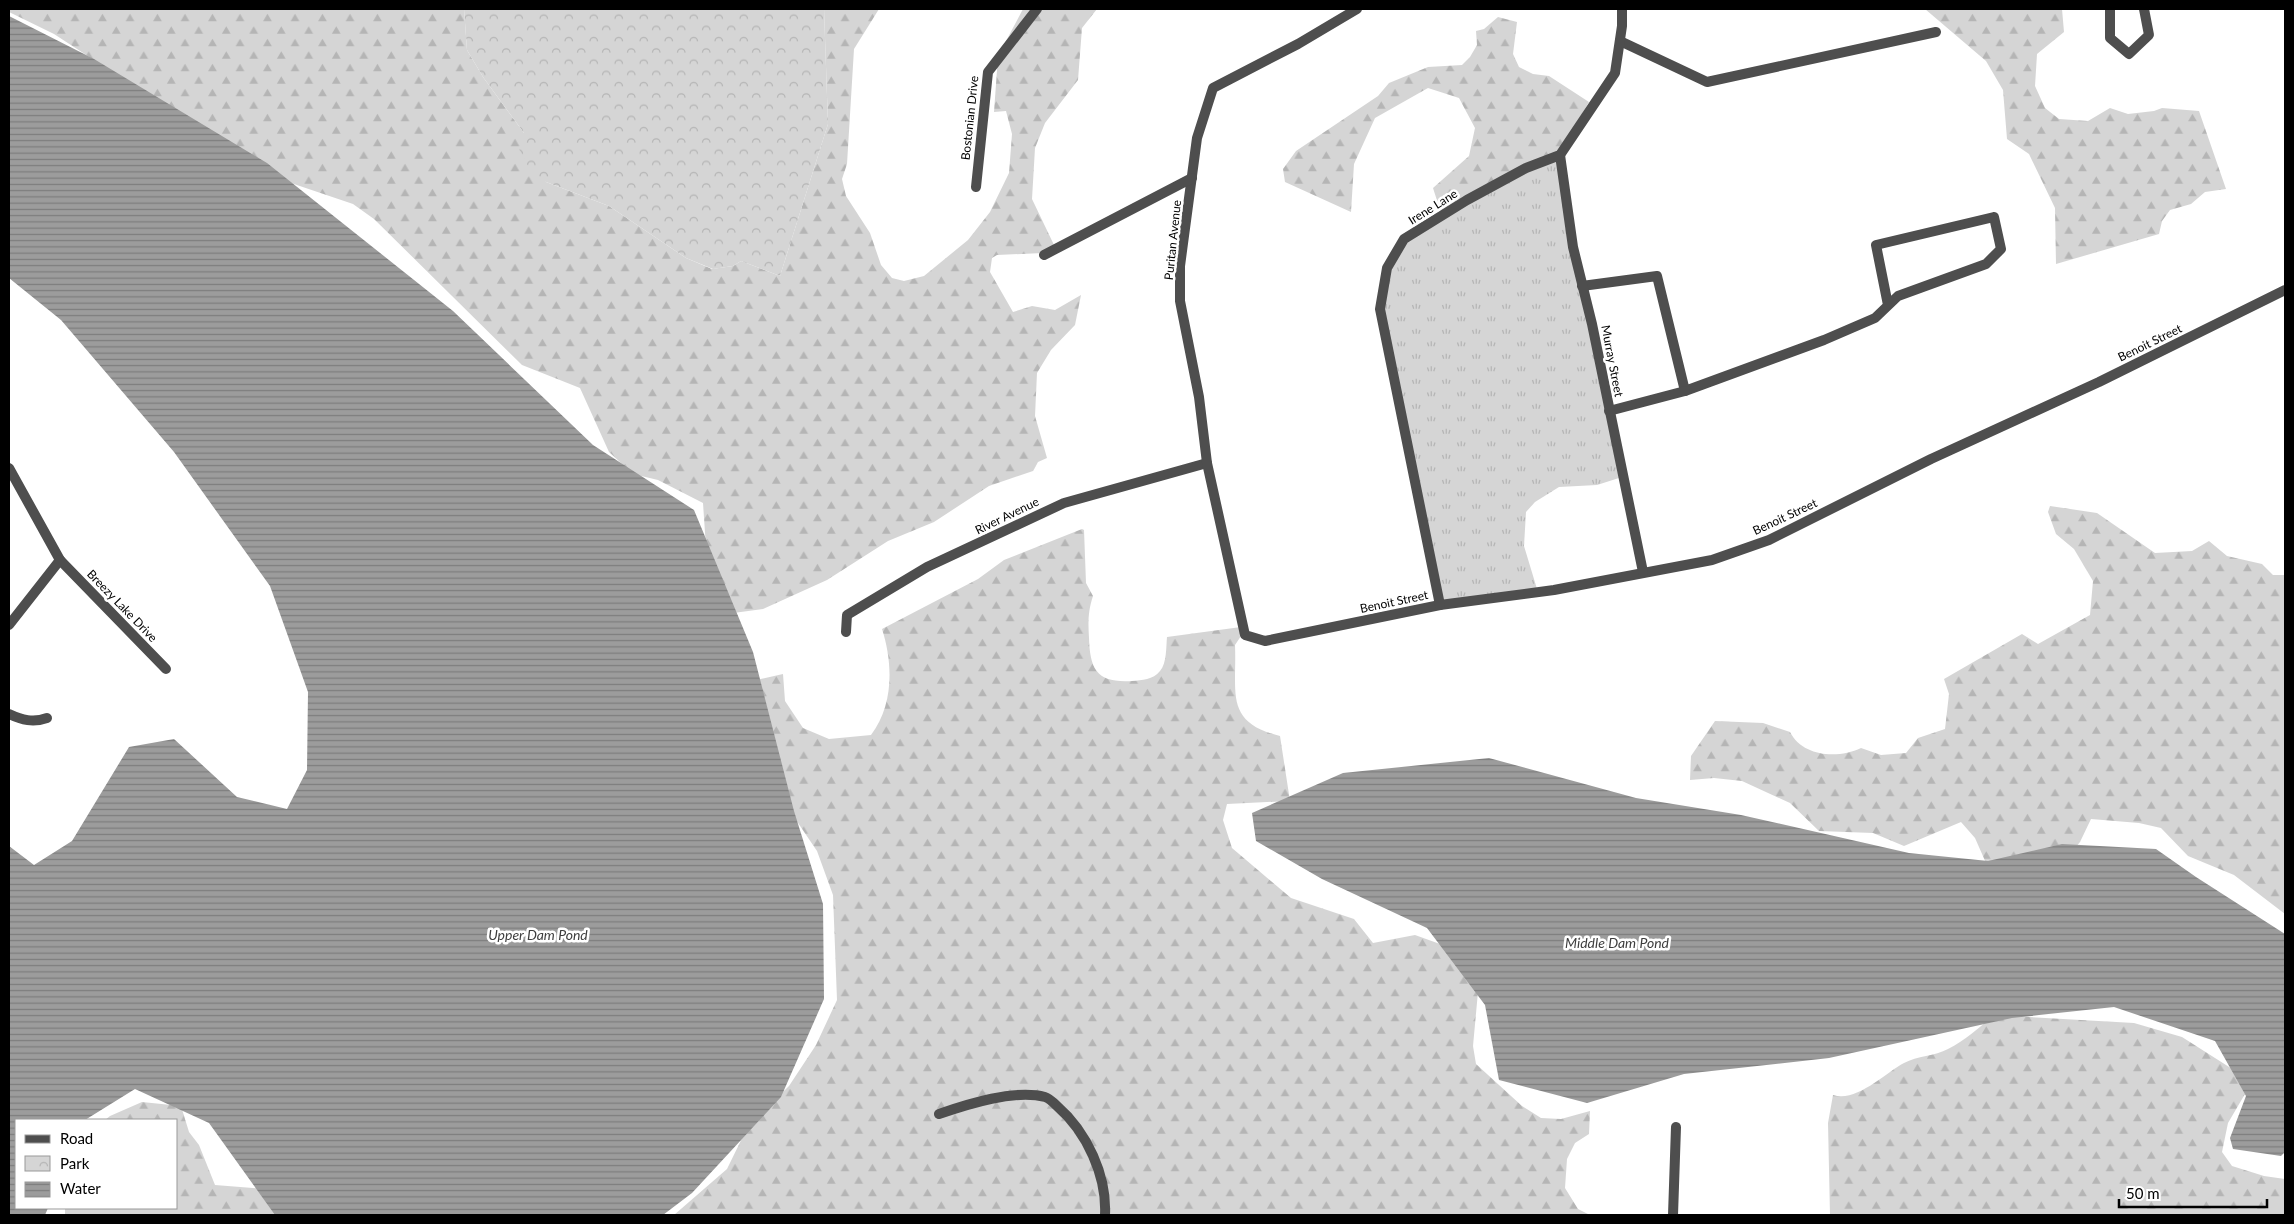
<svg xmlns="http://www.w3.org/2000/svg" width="2294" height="1224" font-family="Lato,sans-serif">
<defs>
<pattern id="grass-tufts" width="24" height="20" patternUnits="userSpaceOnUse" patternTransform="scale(1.25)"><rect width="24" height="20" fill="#d5d5d5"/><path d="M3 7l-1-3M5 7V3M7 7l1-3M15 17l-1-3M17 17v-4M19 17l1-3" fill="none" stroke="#b5b5b5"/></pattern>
<pattern id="forest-firs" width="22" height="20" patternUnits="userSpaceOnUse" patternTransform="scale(1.25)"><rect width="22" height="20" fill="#d5d5d5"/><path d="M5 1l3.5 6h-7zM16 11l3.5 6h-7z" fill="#b5b5b5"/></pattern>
<pattern id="park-crowns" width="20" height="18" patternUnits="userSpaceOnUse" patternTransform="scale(1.25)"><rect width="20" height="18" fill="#d5d5d5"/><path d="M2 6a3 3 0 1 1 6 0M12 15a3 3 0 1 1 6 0" fill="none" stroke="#b5b5b5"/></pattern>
<pattern id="water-rules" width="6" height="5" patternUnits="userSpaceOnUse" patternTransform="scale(1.25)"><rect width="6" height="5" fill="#9c9c9c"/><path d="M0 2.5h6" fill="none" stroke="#7d7d7d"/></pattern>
</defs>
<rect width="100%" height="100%" fill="#fff"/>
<polygon fill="url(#grass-tufts)" points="1557,156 1619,478 1597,485 1559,487 1535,502 1526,512 1524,546 1537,589 1438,602 1382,331 1387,265 1404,239"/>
<g fill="url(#forest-firs)">
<polygon points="9,9 464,9 467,50 483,77 524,133 546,182 609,206 686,258 712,269 733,266 741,261 780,276 828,124 824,9 879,9 854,49 847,164 842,179 846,196 870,233 881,265 892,278 904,281 924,276 968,240 990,212 1009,173 1012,134 1006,111 994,112 998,56 1023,9 1097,9 1082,28 1078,80 1045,123 1035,148 1032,199 1054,245 1043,253 997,255 992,258 990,272 1013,312 1032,306 1055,310 1081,295 1075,325 1051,350 1037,373 1035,416 1047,458 1038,462 1033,471 989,486 934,522 888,541 827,580 763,609 726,614 708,577 703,503 658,480 633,474 609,452 580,388 522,365 374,219 353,204 285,181 249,161 54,34 9,12"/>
<polygon points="1925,9 2062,9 2064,32 2037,54 2035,86 2045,108 2059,119 2088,121 2110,108 2128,114 2154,111 2162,108 2199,111 2226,189 2205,192 2191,204 2170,210 2162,221 2159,234 2056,264 2055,208 2029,154 2007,139 2003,90 1986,61"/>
<polygon points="1498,17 1517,22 1513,54 1519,67 1533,74 1549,76 1589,102 1557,156 1441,213 1433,188 1469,156 1475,128 1459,98 1428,88 1375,118 1354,164 1351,212 1285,182 1283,169 1296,151 1378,96 1389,83 1428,67 1462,65 1470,57 1477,45 1476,31 1484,29"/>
<path d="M2050,506L2097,513L2155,553L2192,551L2209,541L2227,556L2262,564L2273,575H2285V914L2234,875L2188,856L2161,828L2139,823L2091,819L2080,842L2071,853L1986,863L1975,838L1961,822L1904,846L1873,833L1819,831L1790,803L1742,781L1714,778L1690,780L1691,756L1715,721L1763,723L1790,732C1803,757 1838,759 1861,748L1881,755L1906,753L1918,738L1945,729L1949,694L1944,679L2022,634L2038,644L2090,615L2093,581L2074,549L2056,534L2048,512Z"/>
<path d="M1082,529L1084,530L1086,583L1093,596C1088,611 1088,622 1089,638C1090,670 1097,683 1132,681C1142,680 1153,680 1160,671C1167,663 1166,647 1167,637L1241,627V636L1235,645C1237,693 1224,722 1280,736L1290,801L1227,804L1223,820L1232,848L1291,898L1354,919L1373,943L1415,935L1476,957L1479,981L1473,1046L1476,1064L1522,1106L1541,1118L1561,1119L1590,1111L1589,1134L1575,1143L1567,1159L1565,1188L1578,1209L1590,1215H674L727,1169L748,1126L789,1086L816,1045L837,1000L833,895L817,851L775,789L752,681L783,674L785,701L803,728L829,739L871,735C894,705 893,663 882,629L978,579L1004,560Z"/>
<path d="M1995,1015L2134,1023L2182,1037L2237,1072L2245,1094L2228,1123L2222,1152L2232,1166L2264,1176L2285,1179V1215H1830L1828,1123L1833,1095C1856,1103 1885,1073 1904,1063C1917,1056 1935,1056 1948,1049C1965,1041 1980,1026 1995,1015Z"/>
<polygon points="142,1102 181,1106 189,1132 199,1145 215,1185 266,1189 286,1215 65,1215 65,1208 176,1208 176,1120 105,1120 110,1116"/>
</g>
<polygon fill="url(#park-crowns)" points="464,9 824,9 828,124 780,276 741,261 733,266 713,269 686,258 609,206 546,182 529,168 519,149 524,133 483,77 467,50"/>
<g fill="url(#water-rules)">
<polygon points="9,16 94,59 267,163 453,311 593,445 694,510 753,652 794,811 823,904 824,999 781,1097 692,1193 663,1215 275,1215 209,1123 135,1089 85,1120 16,1120 16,1208 48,1208 45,1215 9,1215 9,846 34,865 72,841 129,747 174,739 237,797 287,809 307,770 308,692 270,586 174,452 61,320 9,278"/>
<polygon points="1489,758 1636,798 1741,815 1909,853 1988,861 2062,844 2156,849 2196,877 2285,934 2285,1152 2281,1156 2233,1149 2230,1138 2246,1096 2215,1041 2114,1007 2012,1018 1829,1058 1684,1074 1587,1103 1499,1080 1485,1005 1427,928 1322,879 1256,841 1252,813 1343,773"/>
</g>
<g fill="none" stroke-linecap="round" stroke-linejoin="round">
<g stroke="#4e4e4e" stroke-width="10">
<polyline points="2110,9 2110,38 2129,54 2149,35 2144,9"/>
<polyline points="1620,41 1707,82 1936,32"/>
<polyline points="1582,286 1657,276 1685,391 1824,340 1875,318 1898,296 1986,264 2001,249 1994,217 1876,245 1888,305"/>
<polyline points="1609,411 1685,391"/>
<polyline points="846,632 847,615 927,567 1064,503 1207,463"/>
<path d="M9,714C22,720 33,723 47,718"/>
</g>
<g stroke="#4e4e4e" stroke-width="10">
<polyline points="1357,9 1298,44 1213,88 1197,138 1180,266 1180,301 1199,397 1207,463 1245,635 1265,641 1440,605 1554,590 1712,560 1769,540 1931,459 2099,382 2285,290"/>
<polyline points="1560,155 1573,247 1592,324 1643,572"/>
<polyline points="976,187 988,72 1037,9"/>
<polyline points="1044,255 1192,178"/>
<polyline points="9,468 60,560 9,625"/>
<polyline points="60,560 166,669"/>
<polyline points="1440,605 1380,309 1387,268 1404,239 1467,200 1526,168 1560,155 1615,73 1622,26 1622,9"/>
<path d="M939,1114C968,1104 1015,1089 1045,1097C1049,1098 1054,1103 1057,1106C1087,1132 1107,1176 1105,1215"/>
<polyline points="1673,1215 1676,1127"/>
</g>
</g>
<g text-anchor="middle" stroke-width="5" stroke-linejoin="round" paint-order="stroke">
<g font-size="12" fill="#000" stroke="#fff">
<text transform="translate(970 118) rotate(-84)" y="4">Bostonian Drive</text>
<text transform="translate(1433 207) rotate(-32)" y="4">Irene Lane</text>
<text transform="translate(1173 240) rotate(-84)" y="4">Puritan Avenue</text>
<text transform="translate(2150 343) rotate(-26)" y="4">Benoit Street</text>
<text transform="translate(1612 361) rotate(79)" y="4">Murray Street</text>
<text transform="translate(1007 516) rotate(-26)" y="4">River Avenue</text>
<text transform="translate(1785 517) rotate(-25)" y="4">Benoit Street</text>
<text transform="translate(1394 602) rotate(-12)" y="4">Benoit Street</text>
<text transform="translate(122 606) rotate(46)" y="4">Breezy Lake Drive</text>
</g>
<g font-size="14" font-style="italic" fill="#3d3d3d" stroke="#fff">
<text x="538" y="940">Upper Dam Pond</text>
<text x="1617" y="948">Middle Dam Pond</text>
</g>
</g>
<rect width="2294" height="1224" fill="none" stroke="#000000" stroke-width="20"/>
<rect x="15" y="1119" width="162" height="90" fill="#ffffff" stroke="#999999"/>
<rect x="25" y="1135" width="25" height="8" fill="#4e4e4e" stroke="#999999"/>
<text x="60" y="1144" font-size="15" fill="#000000">Road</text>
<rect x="25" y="1156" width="25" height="15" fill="url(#park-crowns)" stroke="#999999"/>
<text x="60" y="1169" font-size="15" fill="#000000">Park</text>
<rect x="25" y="1182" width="25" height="15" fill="url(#water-rules)" stroke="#999999"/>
<text x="60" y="1194" font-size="15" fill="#000000">Water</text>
<path d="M2119 1199v8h148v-8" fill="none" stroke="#000000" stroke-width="2.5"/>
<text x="2126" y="1199" font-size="15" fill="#000000" stroke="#ffffff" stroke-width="4" paint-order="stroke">50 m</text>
</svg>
